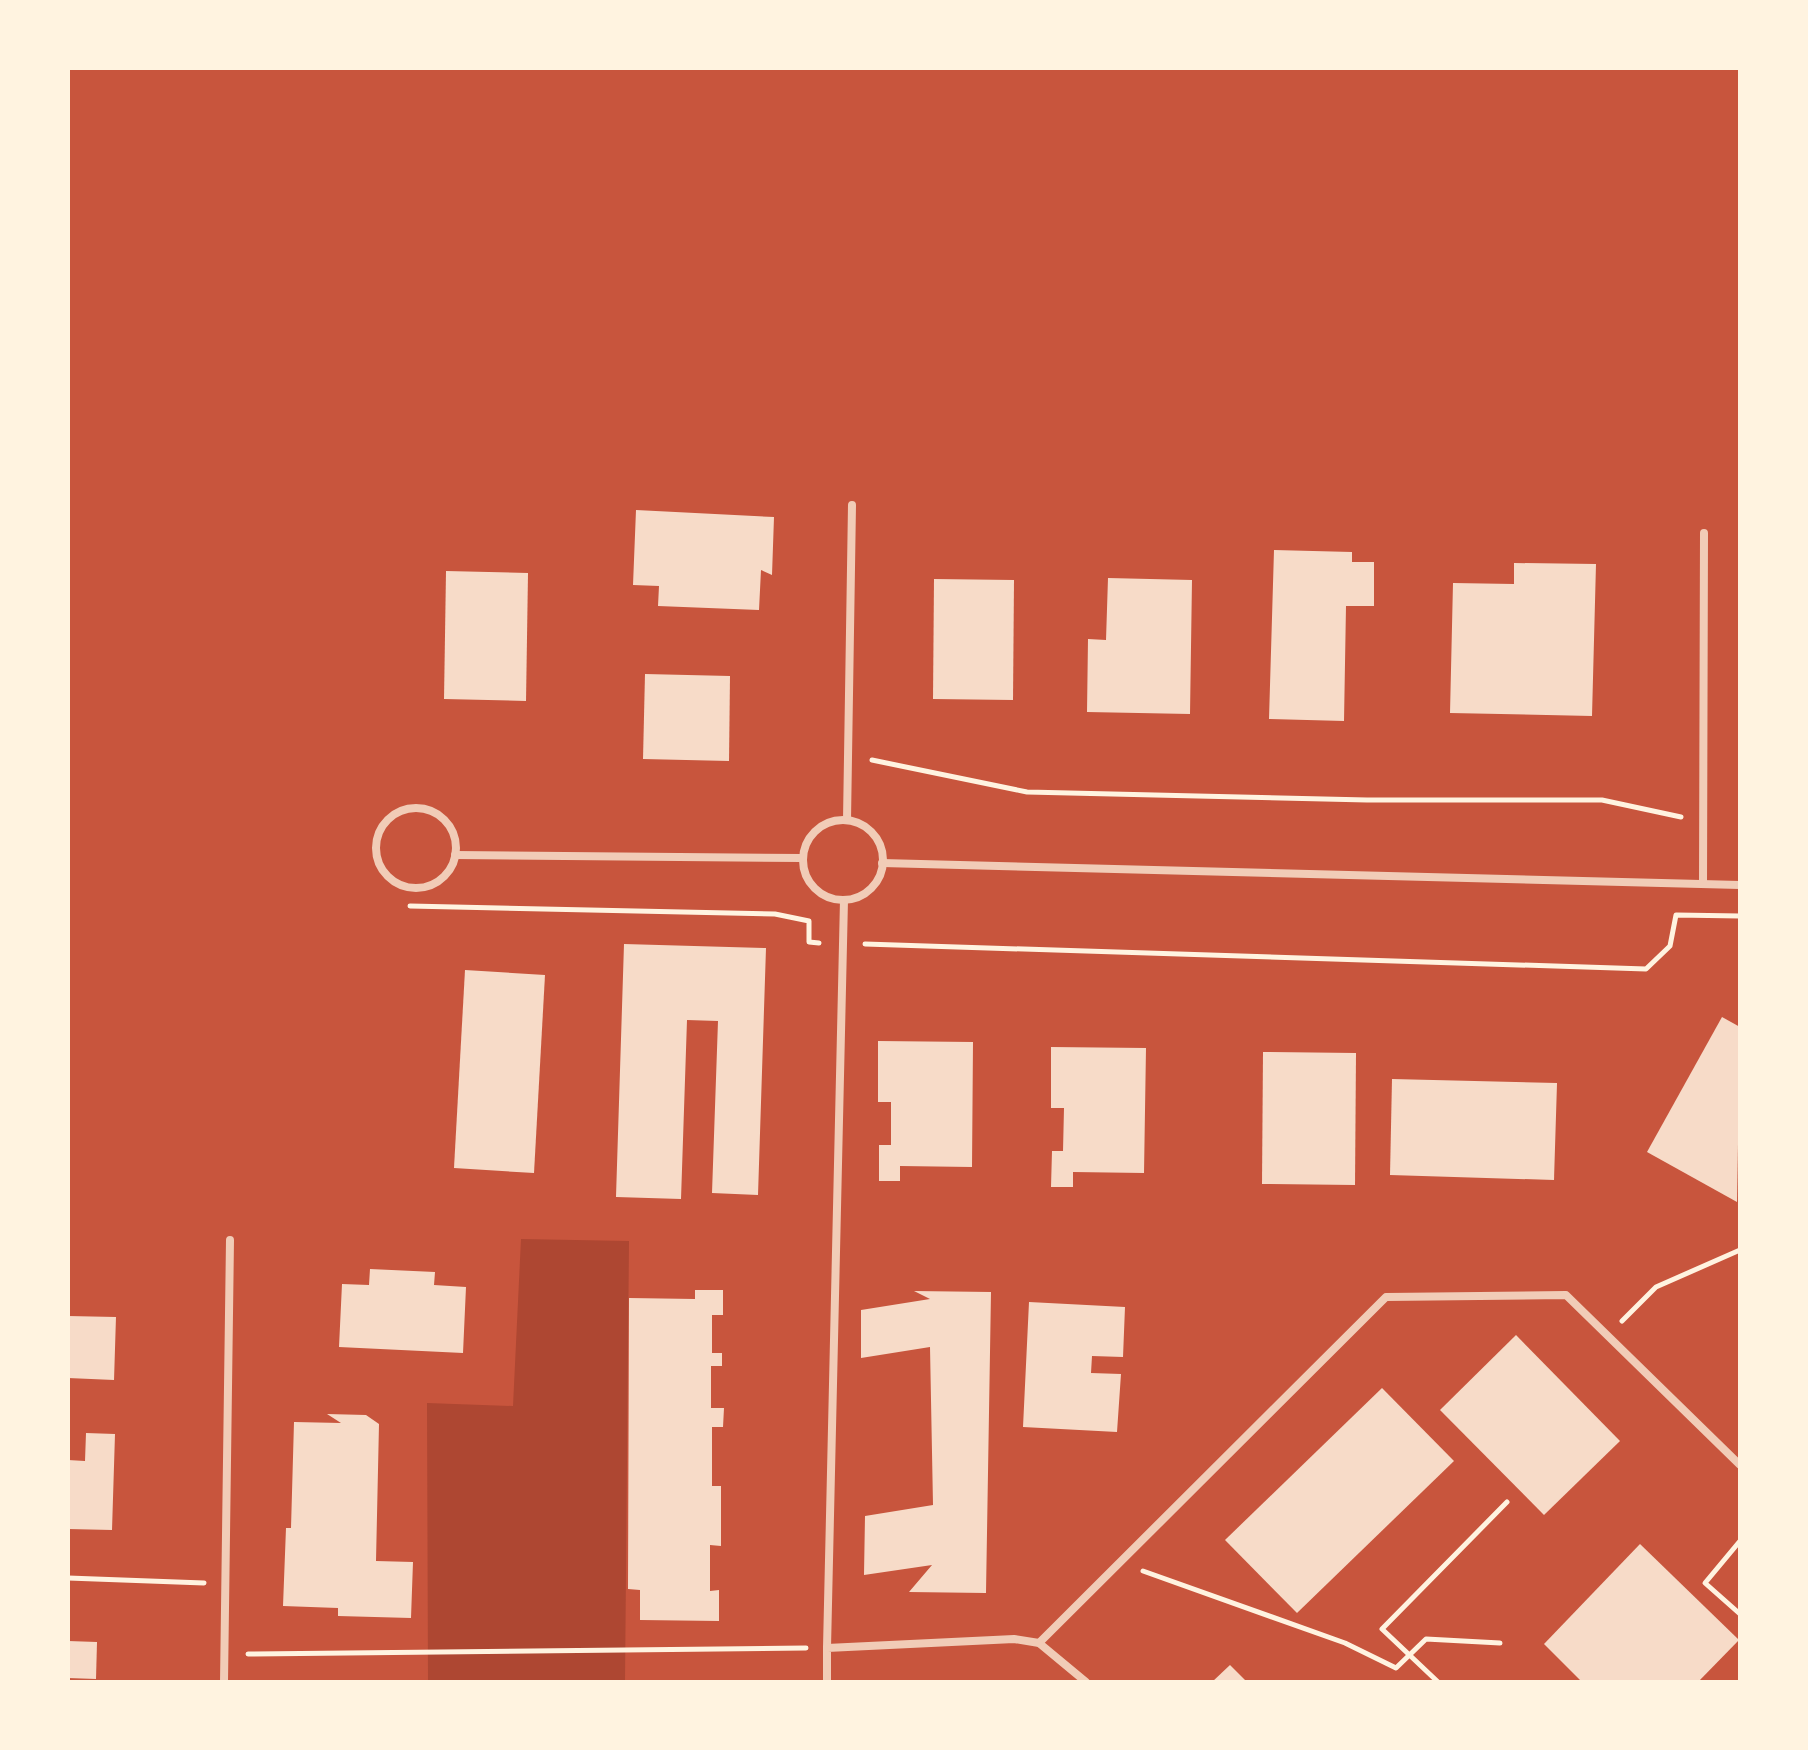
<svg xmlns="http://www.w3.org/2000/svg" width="1808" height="1750" font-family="Cabin,sans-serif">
<rect width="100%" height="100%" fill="#c8553d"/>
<polygon fill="#ae4732" points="521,1239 629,1241 625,1682 428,1682 427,1403 513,1406"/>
<g fill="#f7dbc8">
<polygon points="636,510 774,517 772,575 761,570 759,610 658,606 659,586 633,585"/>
<polygon points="1274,550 1352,552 1352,562 1374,562 1374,606 1346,606 1344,721 1269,719"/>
<polygon points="1514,563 1596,564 1592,716 1450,713 1453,583 1514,584"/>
<polygon points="446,571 528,573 526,701 444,699"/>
<polygon points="1108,578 1192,580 1190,714 1087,712 1088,639 1106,640"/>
<polygon points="934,579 1014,580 1013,700 933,699"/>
<polygon points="645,674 730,676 729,761 643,759"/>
<polygon points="624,944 766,948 758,1195 712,1193 718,1021 687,1020 681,1199 616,1197"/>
<polygon points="465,970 545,975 534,1173 454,1168"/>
<polygon points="1722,1017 1740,1027 1737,1202 1647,1152"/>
<polygon points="878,1041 973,1042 972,1167 900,1166 900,1181 879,1181 879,1145 891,1145 891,1102 878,1102"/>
<polygon points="1051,1047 1146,1048 1144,1173 1073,1172 1073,1187 1051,1187 1052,1151 1063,1151 1064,1108 1051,1108"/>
<polygon points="1263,1052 1356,1053 1355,1185 1262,1184"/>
<polygon points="1392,1079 1557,1083 1554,1180 1390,1175"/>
<polygon points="370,1269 435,1272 434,1285 466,1287 463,1353 339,1347 342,1284 369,1285"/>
<polygon points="695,1290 723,1290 723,1315 712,1315 712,1353 722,1353 722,1366 711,1366 711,1408 724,1408 723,1427 712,1427 712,1486 721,1486 721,1546 710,1545 710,1591 719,1590 719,1621 640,1620 640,1590 628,1589 629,1298 695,1299"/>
<polygon points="914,1291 991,1292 986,1593 909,1592 932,1565 864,1575 865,1516 933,1505 930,1347 861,1358 861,1310 930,1299"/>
<polygon points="1029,1302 1125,1307 1123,1357 1092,1356 1091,1373 1121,1374 1117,1432 1023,1427"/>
<polygon points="68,1316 116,1317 114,1380 68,1378"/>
<polygon points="1516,1335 1620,1441 1544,1515 1440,1410"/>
<polygon points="1382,1388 1454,1461 1297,1613 1225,1540"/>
<polygon points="327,1414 366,1415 379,1424 376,1561 413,1562 411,1618 338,1616 338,1608 283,1606 286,1528 291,1528 294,1422 341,1423"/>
<polygon points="86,1433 115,1434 112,1530 68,1529 68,1460 85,1461"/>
<polygon points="1640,1544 1739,1640 1698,1682 1582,1682 1544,1644"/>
<polygon points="68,1641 97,1642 96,1679 68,1678"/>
<polygon points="1230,1665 1247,1682 1212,1682"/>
</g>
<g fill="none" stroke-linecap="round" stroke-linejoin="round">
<g stroke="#fff3e0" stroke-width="5">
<polyline points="872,760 1027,792 1367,800 1602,800 1681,817"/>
<polyline points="410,906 775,914 809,921 809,942 819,943"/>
<polyline points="865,944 1646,969 1670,946 1676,915 1740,916"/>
<polyline points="1622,1321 1656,1287 1740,1250"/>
<polyline points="1740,1541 1705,1583 1740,1614"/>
<polyline points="1143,1571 1345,1643 1396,1668 1426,1639 1500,1643"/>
<polyline points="68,1578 204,1583"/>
<polyline points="248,1654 806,1648"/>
<polyline points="1438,1682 1382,1629 1507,1502"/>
</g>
<g stroke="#f1ccb7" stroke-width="8">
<circle cx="416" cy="848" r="40"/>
<circle cx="843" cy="860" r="40"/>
<polyline points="847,820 852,505"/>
<polyline points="455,855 802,858"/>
<polyline points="882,863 1740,885"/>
<polyline points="1703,884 1704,533"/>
<polyline points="1039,1643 1386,1297 1566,1295 1740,1465"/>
<polyline points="827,1648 844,900"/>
<polyline points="224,1682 230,1240"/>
<polyline points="827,1682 827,1648 1014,1639 1039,1643 1086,1682"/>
</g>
</g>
<rect width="1808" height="1750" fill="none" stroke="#fff3e0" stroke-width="140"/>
</svg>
